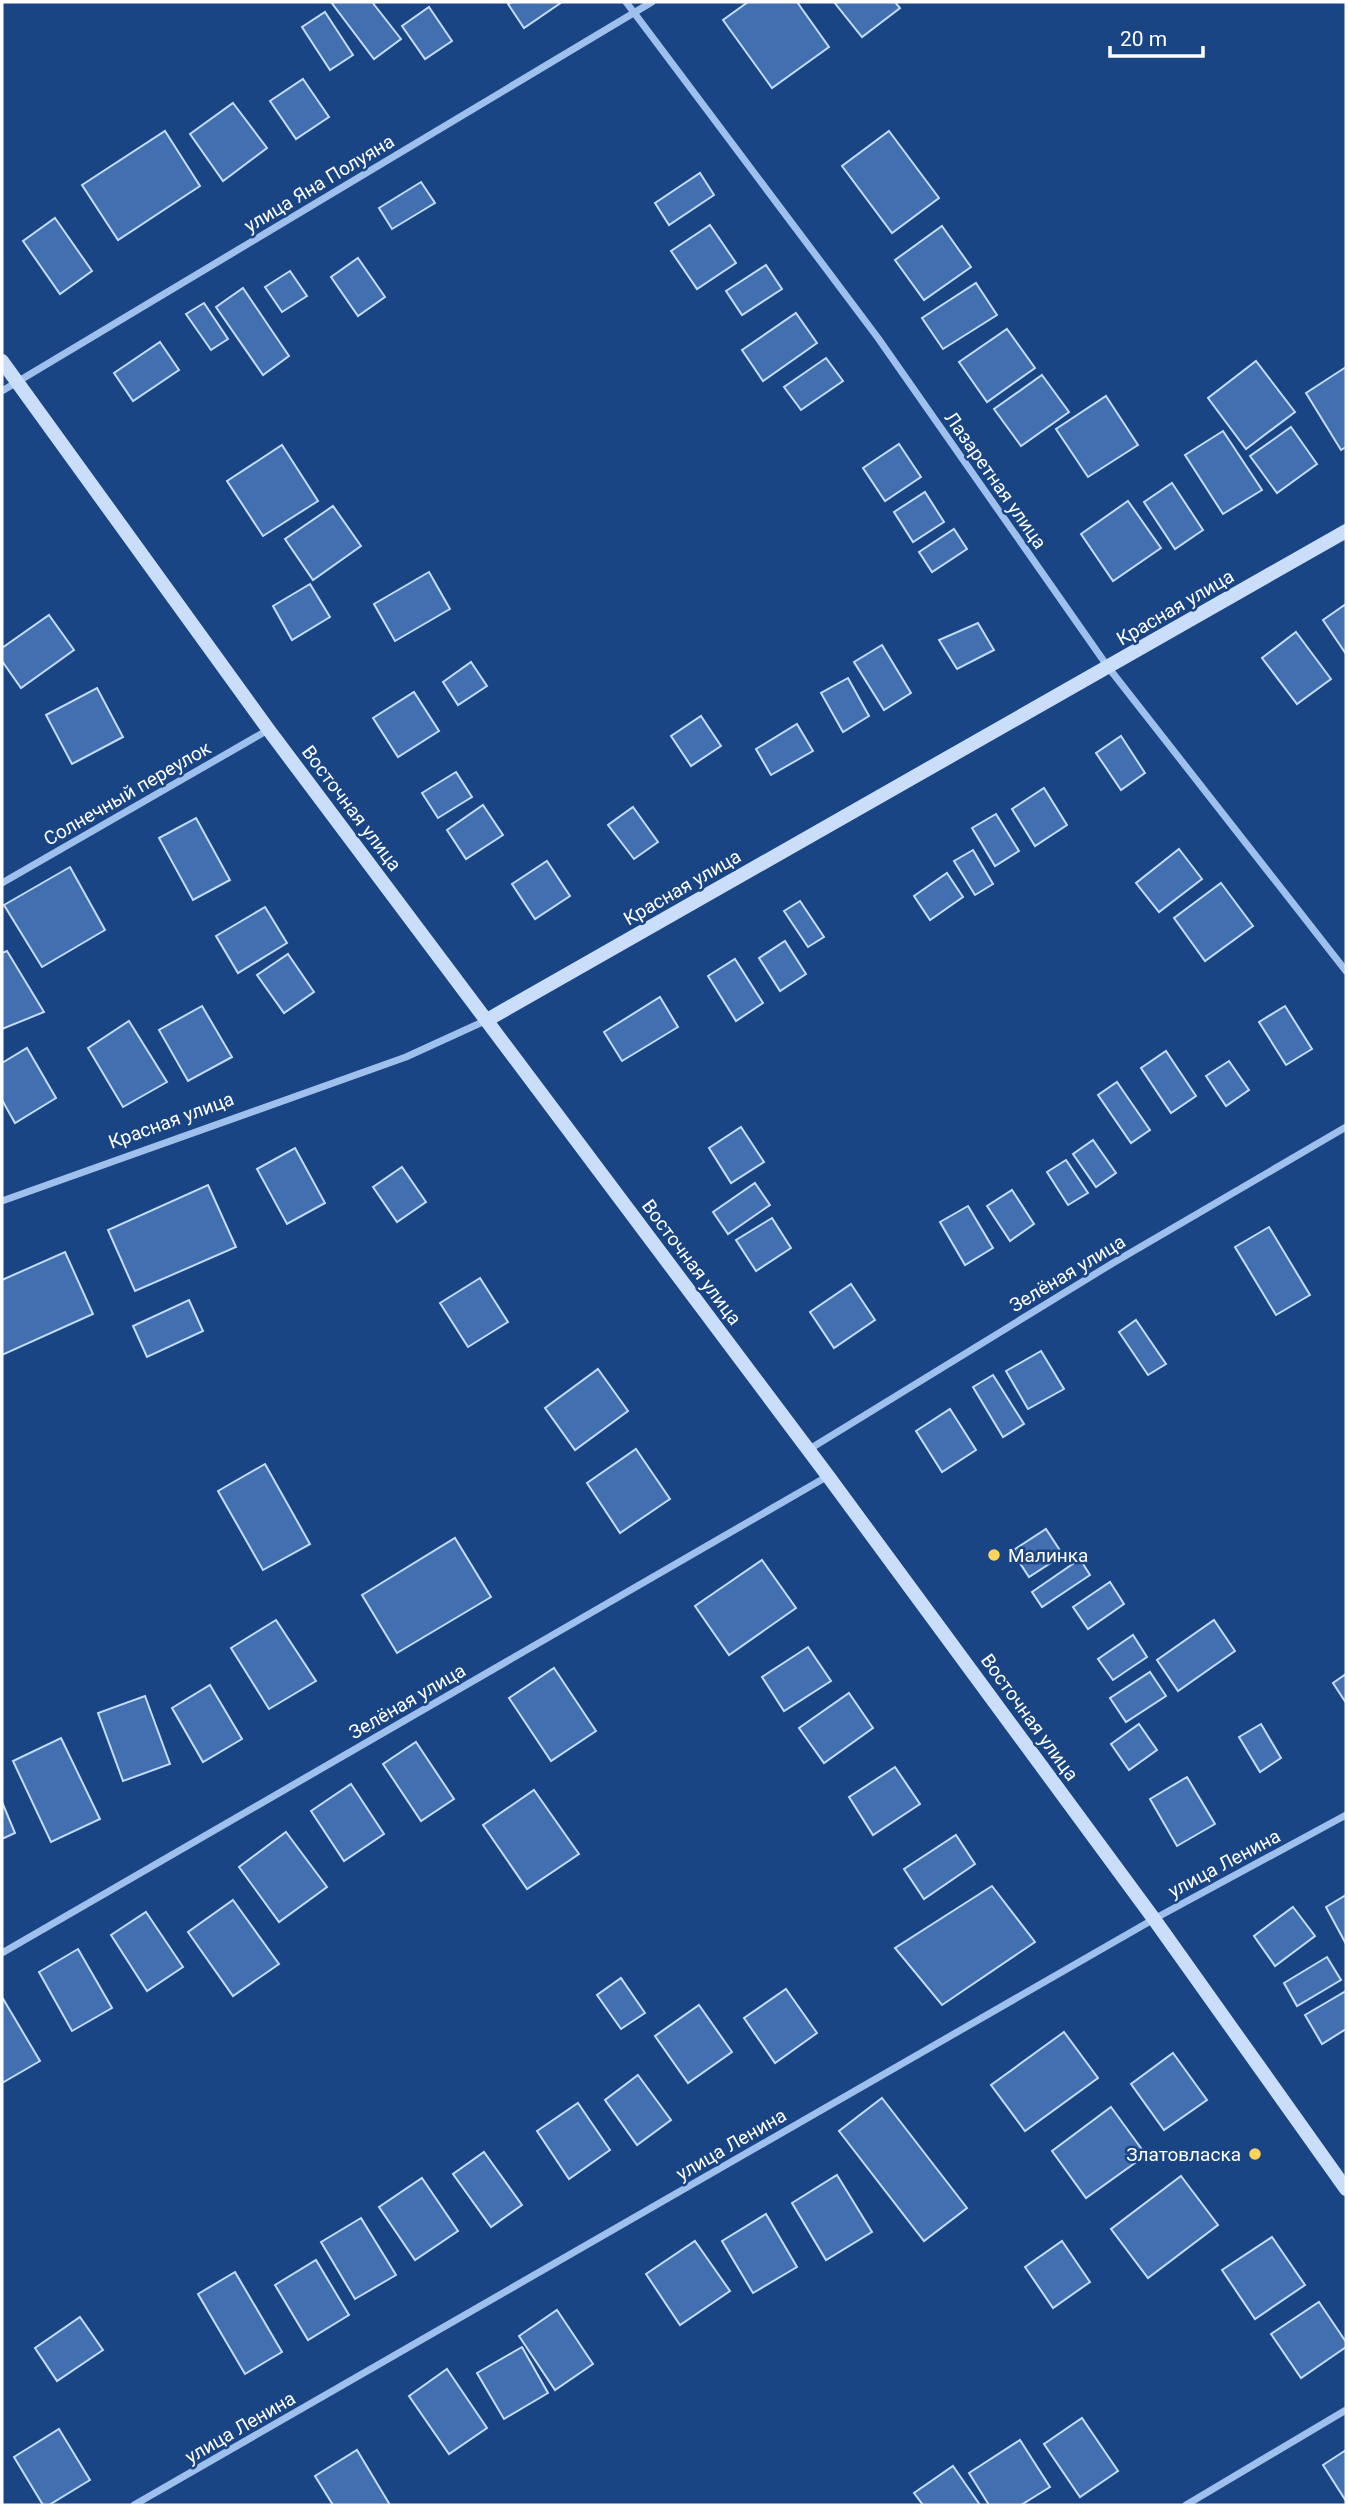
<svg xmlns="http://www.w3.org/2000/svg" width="1348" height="2507" font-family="Roboto,sans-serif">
<rect width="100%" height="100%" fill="#194585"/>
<g fill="#416faf" stroke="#c4dbf9" stroke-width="2">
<polygon points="331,2 372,2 401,39 374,59"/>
<polygon points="512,2 562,2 524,28 508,4"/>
<polygon points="748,2 797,2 829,47 772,88 723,20"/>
<polygon points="834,2 895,2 900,8 862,37"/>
<polygon points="429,7 452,41 425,59 402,26"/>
<polygon points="325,12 353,55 330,70 302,27"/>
<polygon points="303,79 329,117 296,139 270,101"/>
<polygon points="233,103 267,148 223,181 190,134"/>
<polygon points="165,131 200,186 118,240 82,185"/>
<polygon points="889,131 939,198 892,233 842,166"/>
<polygon points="700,173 714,195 669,225 655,203"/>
<polygon points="421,182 435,203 392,229 379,208"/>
<polygon points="55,218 92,271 60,294 23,241"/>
<polygon points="710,225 736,263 697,289 671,251"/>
<polygon points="942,226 971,267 924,300 895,260"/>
<polygon points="358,258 385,297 358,316 331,277"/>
<polygon points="766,265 782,289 742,315 726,291"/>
<polygon points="290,271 307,296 282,312 265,287"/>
<polygon points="976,283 997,315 943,349 922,318"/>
<polygon points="243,288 289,356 263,375 216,307"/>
<polygon points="204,303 228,339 211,350 186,314"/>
<polygon points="796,313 817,343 763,381 742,350"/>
<polygon points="1007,329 1035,368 987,402 959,362"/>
<polygon points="160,342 179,370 133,401 114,373"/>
<polygon points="826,358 843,381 801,410 784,387"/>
<polygon points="1256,361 1295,412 1246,449 1208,398"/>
<polygon points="1346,367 1346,447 1341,450 1306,393"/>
<polygon points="1042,375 1069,412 1021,446 994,409"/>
<polygon points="1106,396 1138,445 1088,477 1056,429"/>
<polygon points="1291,427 1317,464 1277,493 1250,456"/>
<polygon points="1223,431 1262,490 1223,514 1185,455"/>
<polygon points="899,444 921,477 885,501 863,468"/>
<polygon points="282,445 318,501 263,536 227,481"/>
<polygon points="1172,483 1203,530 1175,549 1144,502"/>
<polygon points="925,492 944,522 913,542 894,512"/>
<polygon points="1128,501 1161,548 1113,581 1081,534"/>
<polygon points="333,506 361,546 313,580 285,539"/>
<polygon points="954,529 967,549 932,572 919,552"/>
<polygon points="429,572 450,609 395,641 374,604"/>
<polygon points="310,584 330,617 292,640 273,606"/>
<polygon points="1346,604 1346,654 1323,620"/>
<polygon points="49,615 74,650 21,688 2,661 2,648"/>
<polygon points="978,623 994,650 957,669 939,640"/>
<polygon points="1296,632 1331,679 1297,704 1262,658"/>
<polygon points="882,645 911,693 884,710 854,662"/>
<polygon points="471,662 487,686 458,705 443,682"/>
<polygon points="848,678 869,716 843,732 821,693"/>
<polygon points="97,688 123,737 72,764 46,715"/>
<polygon points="414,692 439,731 398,757 373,718"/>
<polygon points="701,716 721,746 691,766 671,736"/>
<polygon points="797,724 813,751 771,775 756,749"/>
<polygon points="1121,736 1145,773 1121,790 1096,753"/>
<polygon points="456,772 472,797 438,818 422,793"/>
<polygon points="1044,788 1067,825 1035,846 1012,809"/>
<polygon points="483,805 503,835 466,859 447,830"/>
<polygon points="633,807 658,842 634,859 608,825"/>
<polygon points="996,814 1019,851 995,866 972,828"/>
<polygon points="196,818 230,880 193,900 159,838"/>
<polygon points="1179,849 1202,879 1159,912 1136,883"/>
<polygon points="973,850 993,884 975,895 954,861"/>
<polygon points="547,861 570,896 535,919 512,884"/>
<polygon points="70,867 105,930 42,967 4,905"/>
<polygon points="947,873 963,897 930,920 914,896"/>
<polygon points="1221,883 1253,926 1205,961 1174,918"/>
<polygon points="800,901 824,937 808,947 784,911"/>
<polygon points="265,907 287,943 238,973 216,936"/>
<polygon points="785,941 806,974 780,991 759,958"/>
<polygon points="7,951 44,1012 2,1029 2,953"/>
<polygon points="288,954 314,992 284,1013 257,975"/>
<polygon points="735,959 763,1003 736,1021 708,976"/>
<polygon points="660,997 678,1027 622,1061 604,1032"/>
<polygon points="202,1006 232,1057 188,1081 159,1030"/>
<polygon points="1285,1006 1312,1049 1286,1065 1259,1022"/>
<polygon points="129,1021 167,1082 123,1107 88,1048"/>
<polygon points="27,1048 56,1098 15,1123 2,1100 2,1063"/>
<polygon points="1166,1051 1196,1096 1171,1113 1141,1068"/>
<polygon points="1229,1061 1249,1090 1226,1106 1206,1076"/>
<polygon points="1117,1082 1150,1130 1131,1143 1098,1095"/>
<polygon points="741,1127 764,1162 731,1183 709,1148"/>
<polygon points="1093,1140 1116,1173 1096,1187 1073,1154"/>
<polygon points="295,1148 325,1203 287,1224 257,1169"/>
<polygon points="1066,1160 1088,1193 1068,1205 1047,1172"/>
<polygon points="402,1167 426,1202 397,1222 373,1187"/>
<polygon points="755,1183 770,1205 728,1234 713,1212"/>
<polygon points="208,1185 236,1247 135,1291 108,1230"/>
<polygon points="1012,1190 1034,1224 1010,1241 987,1206"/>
<polygon points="968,1206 993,1248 965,1265 940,1222"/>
<polygon points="772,1218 791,1248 756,1271 736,1240"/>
<polygon points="1269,1227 1310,1295 1276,1315 1235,1247"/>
<polygon points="65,1252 93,1314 2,1355 2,1280"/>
<polygon points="480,1278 508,1322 468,1347 440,1303"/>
<polygon points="851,1284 875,1320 834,1348 810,1312"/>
<polygon points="189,1300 203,1331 147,1357 133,1326"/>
<polygon points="1136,1320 1166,1364 1148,1375 1119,1332"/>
<polygon points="1041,1351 1064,1389 1028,1409 1006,1371"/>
<polygon points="598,1369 628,1411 575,1450 545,1408"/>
<polygon points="993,1375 1024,1424 1003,1437 973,1387"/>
<polygon points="950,1409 976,1450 942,1472 916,1431"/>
<polygon points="636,1449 670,1499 620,1533 587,1483"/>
<polygon points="265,1464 310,1544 263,1570 218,1491"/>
<polygon points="1046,1529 1063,1555 1029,1577 1012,1551"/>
<polygon points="455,1538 491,1597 397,1653 362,1595"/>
<polygon points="1080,1559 1090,1575 1042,1607 1032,1592"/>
<polygon points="762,1560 796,1608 729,1655 695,1606"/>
<polygon points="1110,1582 1124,1604 1088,1629 1073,1607"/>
<polygon points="276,1620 316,1681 269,1709 231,1648"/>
<polygon points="1214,1620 1235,1651 1178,1691 1157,1660"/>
<polygon points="1133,1635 1147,1657 1113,1680 1098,1659"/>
<polygon points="808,1647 831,1681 784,1711 762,1677"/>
<polygon points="554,1668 596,1731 551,1761 509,1698"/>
<polygon points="1150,1672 1166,1696 1126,1722 1110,1698"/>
<polygon points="1346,1674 1346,1703 1333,1683"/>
<polygon points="210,1685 242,1739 203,1762 172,1708"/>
<polygon points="849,1693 873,1728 824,1763 799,1728"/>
<polygon points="145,1696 170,1764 123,1781 98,1713"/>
<polygon points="1139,1724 1157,1750 1129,1770 1111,1744"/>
<polygon points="1261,1724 1281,1758 1260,1772 1239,1737"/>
<polygon points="61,1738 100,1819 51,1842 13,1761"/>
<polygon points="416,1742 454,1799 421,1821 383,1764"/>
<polygon points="895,1767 920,1804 873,1835 849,1797"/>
<polygon points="1187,1777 1215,1824 1177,1846 1150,1799"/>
<polygon points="351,1784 384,1834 344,1861 311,1811"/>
<polygon points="534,1790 579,1854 527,1889 483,1825"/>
<polygon points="2,1802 15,1833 2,1839"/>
<polygon points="286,1832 327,1887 279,1922 239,1867"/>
<polygon points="956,1835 975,1864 924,1899 904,1869"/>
<polygon points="992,1886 1035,1942 942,2005 895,1948"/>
<polygon points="1346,1895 1346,1944 1326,1907"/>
<polygon points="233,1900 279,1964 233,1996 188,1932"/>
<polygon points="1293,1907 1315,1936 1275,1966 1254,1936"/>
<polygon points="146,1912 183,1967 147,1991 111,1935"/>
<polygon points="78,1949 112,2008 72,2031 39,1972"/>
<polygon points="1327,1957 1341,1980 1297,2006 1284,1983"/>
<polygon points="621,1978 645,2013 621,2029 597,1995"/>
<polygon points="786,1989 817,2033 775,2063 744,2018"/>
<polygon points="1346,1991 1346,2029 1322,2044 1305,2015"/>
<polygon points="2,1997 40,2061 2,2083"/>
<polygon points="699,2005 732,2052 688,2083 655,2036"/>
<polygon points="1064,2032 1098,2078 1025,2131 991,2085"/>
<polygon points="1173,2053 1207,2100 1164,2130 1131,2084"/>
<polygon points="638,2075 671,2120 637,2145 605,2100"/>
<polygon points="882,2098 967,2208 924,2241 839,2131"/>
<polygon points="578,2103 610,2150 569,2179 537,2131"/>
<polygon points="1111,2107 1146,2155 1086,2198 1052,2151"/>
<polygon points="484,2152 522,2205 491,2227 453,2174"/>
<polygon points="837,2175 872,2232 826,2260 792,2203"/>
<polygon points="1181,2176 1218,2225 1148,2278 1111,2229"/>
<polygon points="422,2178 458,2231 415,2260 379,2207"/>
<polygon points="766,2214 797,2267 753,2293 722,2241"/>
<polygon points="361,2218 396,2275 355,2299 321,2242"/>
<polygon points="1272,2237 1305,2285 1255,2319 1222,2270"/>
<polygon points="695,2241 730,2291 680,2325 646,2274"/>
<polygon points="1062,2241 1090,2282 1053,2308 1025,2267"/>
<polygon points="316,2260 349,2315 308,2340 275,2285"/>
<polygon points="235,2272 282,2352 245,2374 198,2294"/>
<polygon points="1319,2302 1346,2342 1346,2347 1301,2378 1271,2334"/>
<polygon points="557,2310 593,2364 555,2390 519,2336"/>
<polygon points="80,2317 103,2350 57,2381 35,2348"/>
<polygon points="522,2347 548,2393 504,2419 477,2373"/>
<polygon points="447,2369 487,2428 449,2454 409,2396"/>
<polygon points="1082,2418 1118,2471 1080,2497 1044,2444"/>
<polygon points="59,2429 90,2480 49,2505 43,2505 14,2457"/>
<polygon points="1020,2440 1050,2487 1021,2505 989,2505 969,2473"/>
<polygon points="357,2450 390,2505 333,2505 315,2476"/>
<polygon points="1346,2450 1346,2501 1323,2465"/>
<polygon points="953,2466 980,2505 923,2505 914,2493"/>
</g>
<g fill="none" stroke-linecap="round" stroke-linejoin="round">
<g stroke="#9fc0ec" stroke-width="7">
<polyline points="626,2 878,338 1108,667 1346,971"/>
<polyline points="2,391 652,2"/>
<polyline points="2,883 268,730"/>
<polyline points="2,1201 406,1057 487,1020"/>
<polyline points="808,1450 1113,1263 1346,1127"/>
<polyline points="2,1953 828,1476"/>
<polyline points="134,2505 1154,1919 1346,1815"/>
<polyline points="1186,2505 1346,2410"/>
</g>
<g stroke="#cbdef9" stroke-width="14">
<polyline points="2,361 268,729 828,1476 1154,1919 1346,2189"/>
<polyline points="487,1020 1346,531"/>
</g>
</g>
<g fill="#ffd45a" stroke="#194585" stroke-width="2.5">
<circle cx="994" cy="1555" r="7"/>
<circle cx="1255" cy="2154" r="7"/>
</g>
<g text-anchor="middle" stroke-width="5" stroke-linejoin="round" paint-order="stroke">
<g font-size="19" fill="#fff" stroke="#194585">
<text transform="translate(319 183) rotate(-31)" y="7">улица Яна Полуяна</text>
<text transform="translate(996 480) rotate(55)" y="7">Лазаретная улица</text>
<text transform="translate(1175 607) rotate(-30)" y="7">Красная улица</text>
<text transform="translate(127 793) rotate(-30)" y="7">Солнечный переулок</text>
<text transform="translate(352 808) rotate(53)" y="7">Восточная улица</text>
<text transform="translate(682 887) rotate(-30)" y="7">Красная улица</text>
<text transform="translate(171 1120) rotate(-20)" y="7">Красная улица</text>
<text transform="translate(692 1262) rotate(53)" y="7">Восточная улица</text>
<text transform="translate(1067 1273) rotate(-31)" y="7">Зелёная улица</text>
<text transform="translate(407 1701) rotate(-30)" y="7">Зелёная улица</text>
<text transform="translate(1030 1717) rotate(54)" y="7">Восточная улица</text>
<text transform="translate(1224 1863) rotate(-28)" y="7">улица Ленина</text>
<text transform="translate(731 2144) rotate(-30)" y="7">улица Ленина</text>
<text transform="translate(240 2427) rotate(-30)" y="7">улица Ленина</text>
</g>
<g font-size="19" fill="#fff" stroke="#194585" text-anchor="start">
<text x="1008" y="1562">Малинка</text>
<text x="1241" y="2161" text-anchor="end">Златовласка</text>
</g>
</g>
<rect width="1348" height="2507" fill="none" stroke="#ffffff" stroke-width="7"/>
<path d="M1110 46v10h93v-10" fill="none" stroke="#ffffff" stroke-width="3.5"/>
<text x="1120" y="46" font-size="21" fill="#ffffff" stroke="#194585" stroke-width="5" paint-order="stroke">20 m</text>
</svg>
